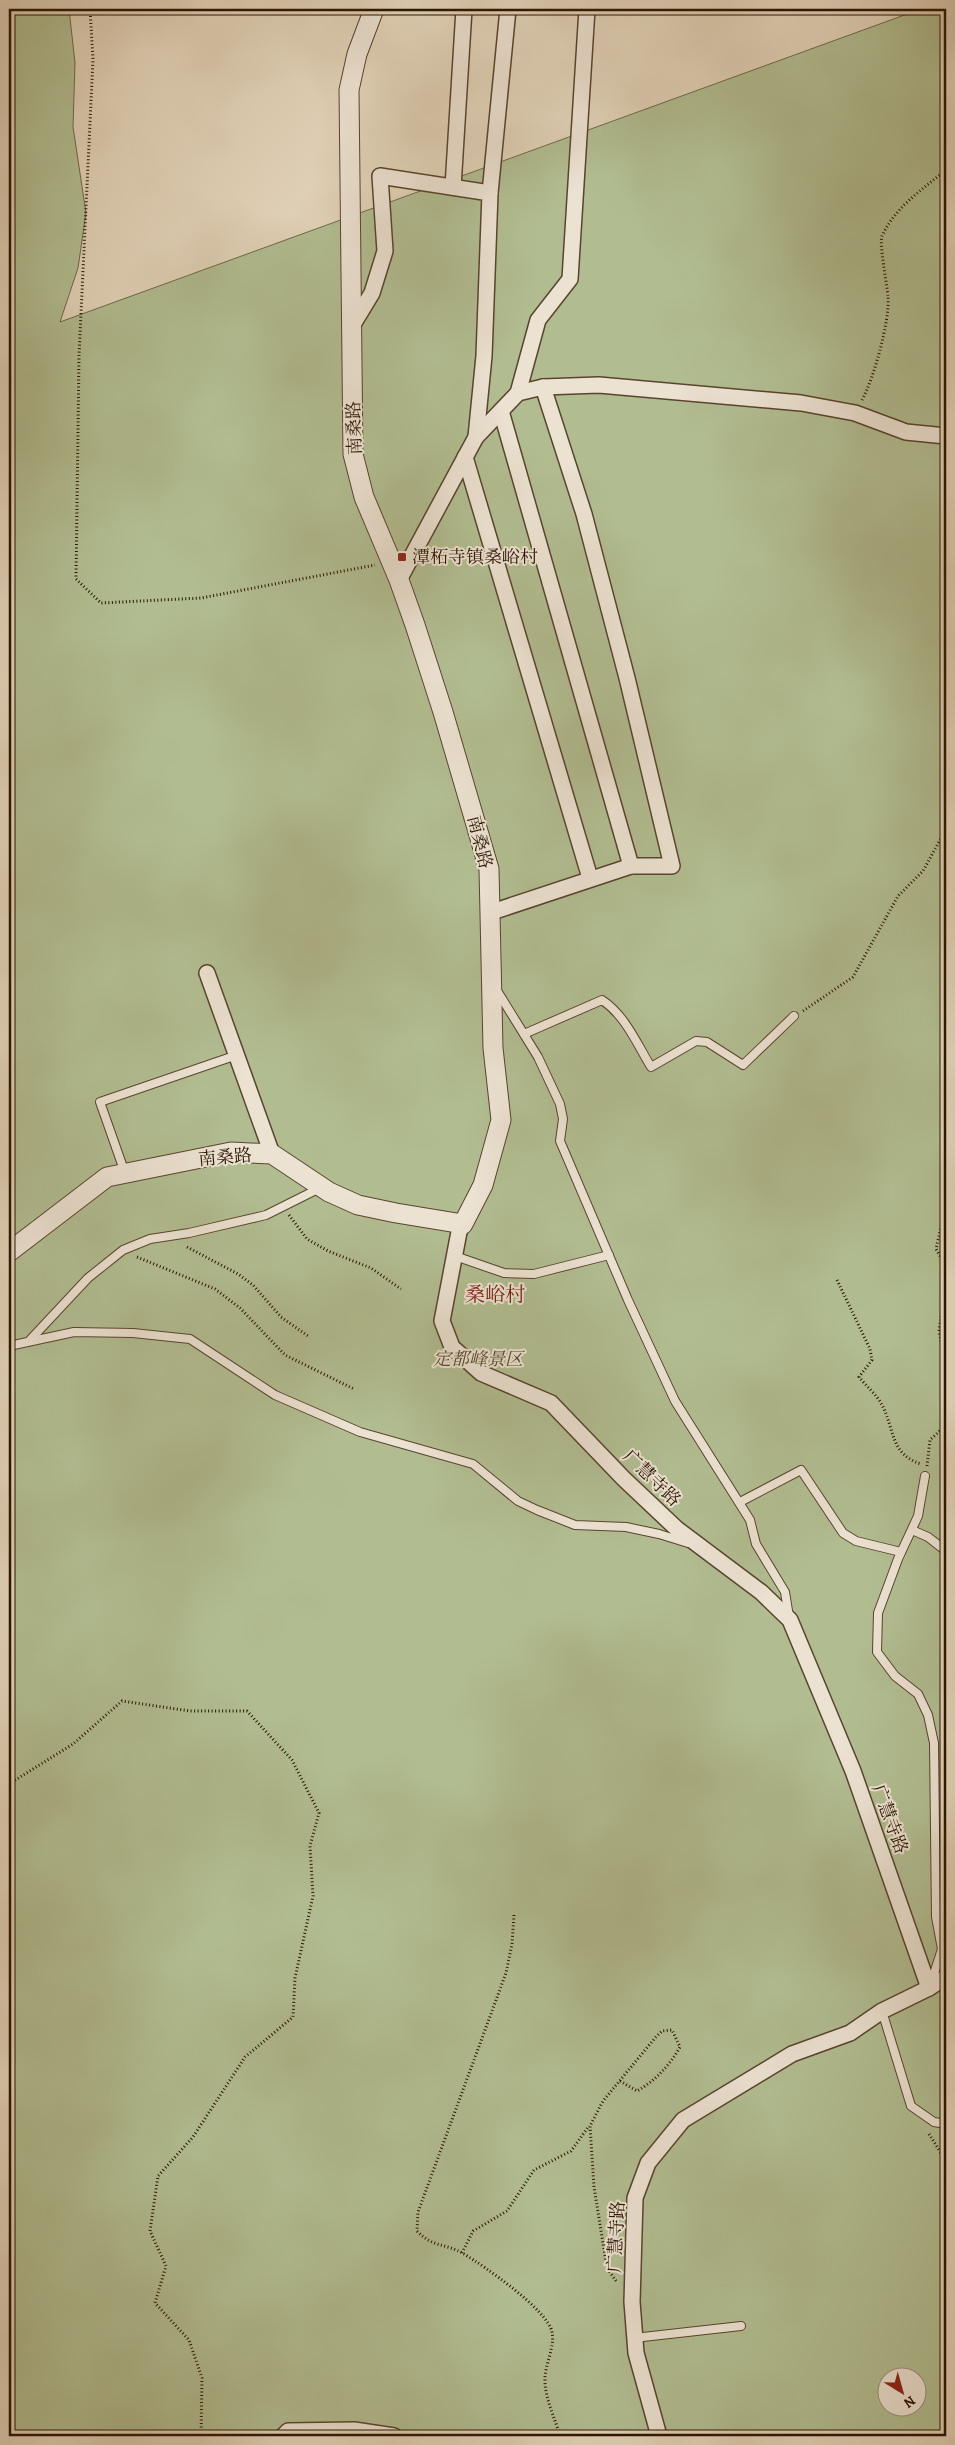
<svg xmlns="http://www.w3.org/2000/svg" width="955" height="2445" font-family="Alegreya,'Noto Serif SC',serif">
<rect width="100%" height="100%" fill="#e2d3b9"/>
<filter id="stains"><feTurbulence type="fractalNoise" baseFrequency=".004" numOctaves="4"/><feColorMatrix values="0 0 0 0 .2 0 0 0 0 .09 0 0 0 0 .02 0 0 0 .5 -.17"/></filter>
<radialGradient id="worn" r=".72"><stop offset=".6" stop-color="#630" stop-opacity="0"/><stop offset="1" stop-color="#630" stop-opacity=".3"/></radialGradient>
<path fill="#b1bd91" stroke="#6e6948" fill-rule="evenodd" d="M9,9H69L75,63L73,127L86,213L78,268L60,322L921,9H946V2436H9ZM888,2378H918V2408H888Z"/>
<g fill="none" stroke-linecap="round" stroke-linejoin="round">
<defs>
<g id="service">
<polyline points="496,989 538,1057 560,1104 563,1119 560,1141 628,1300 675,1401 750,1520 756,1544 785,1592 789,1617"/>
<path d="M524,1034L602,1000C625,1015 637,1044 651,1067L696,1041L707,1042L743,1065L794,1016"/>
<polyline points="125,1173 100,1102 237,1055"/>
<polyline points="455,1256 504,1273 534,1274 609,1255"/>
<polyline points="30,1340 88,1278 123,1250 150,1239 189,1233 266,1215 320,1188"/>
<polyline points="9,1346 74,1332 133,1333 190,1339 275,1395 360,1432 473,1464 518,1501 537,1510 575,1525 626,1527 659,1534 688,1543"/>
<polyline points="925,1476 918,1516 898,1559 878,1613 877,1652 895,1676 918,1694 928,1715 934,1743 936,1917 942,1949 930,1986"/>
<polyline points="740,1502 801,1470 843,1533 856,1541 901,1552"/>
<polyline points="912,1530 928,1537 946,1551"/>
<polyline points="882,2011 911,2106 934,2122 946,2124"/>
<polyline points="634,2338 741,2326"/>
</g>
<g id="minor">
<polyline points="453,187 464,9"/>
<polyline points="490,193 508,9"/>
<polyline points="352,326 372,293 385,251 380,176 490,193 484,356 476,437"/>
<polyline points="518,393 538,320 570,279 587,9"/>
<polyline points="501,411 631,866"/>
<polyline points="465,457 590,878"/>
<polyline points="399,580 476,437 518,393 543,387 599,385 801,403 855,413 906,432 946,436"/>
<polyline points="489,913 631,866 672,866 627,678 584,514 543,387"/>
<polyline points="207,973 272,1154"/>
<polyline points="463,1224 459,1232 442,1321 452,1347 481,1373 551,1403 624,1479 677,1529 761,1592 790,1620 853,1771 929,1988 882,2011 850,2033 792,2054 683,2120 648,2163 635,2198 632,2302 636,2353 659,2436"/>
<polyline points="929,1988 946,1977"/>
<polyline points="283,2436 288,2431 354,2430 394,2436"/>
</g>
<polyline id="tertiary" points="9,1252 107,1177 231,1152 272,1154 329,1192 358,1205 396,1213 463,1224 483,1185 501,1120 493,1048 489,869 443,712 415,625 399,580 364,497 353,454 349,90 357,54 374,9"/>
</defs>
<use href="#service" stroke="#59442e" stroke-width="10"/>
<use href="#minor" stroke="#59442e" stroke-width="18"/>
<use href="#tertiary" stroke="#59442e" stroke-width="21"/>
<g stroke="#2b1500" stroke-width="3" stroke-dasharray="1 2.5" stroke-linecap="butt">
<polyline points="90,9 93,59 79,356 76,579 101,603 201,598 375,565"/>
<path d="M862,400C874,378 890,321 888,296C887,285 879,243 882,236C895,207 923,189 946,170"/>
<polyline points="803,1011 853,977 898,896 923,871 946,829"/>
<polyline points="946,1205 936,1249 946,1266"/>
<polyline points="289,1215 307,1239 328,1251 371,1268 401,1289"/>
<polyline points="187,1247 238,1274 253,1285 281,1317 308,1336"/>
<polyline points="137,1257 215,1289 240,1308 285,1355 354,1389"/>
<path d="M837,1280L870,1349L872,1360L859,1377C866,1386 877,1395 882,1405C895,1430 890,1454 921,1464"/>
<polyline points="946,1285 939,1331 946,1365"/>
<polyline points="927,1466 930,1440 946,1425"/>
<polyline points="9,1784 73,1744 122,1701 190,1711 247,1711 292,1760 319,1813 310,1846 313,1896 295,1978 293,2017 245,2057 193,2137 158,2176 150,2231 166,2266 155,2303 189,2340 202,2378 201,2436"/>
<path d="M514,1915L512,1944L506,1973L418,2212L417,2231C433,2248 446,2243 464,2254C484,2266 548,2310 552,2332C555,2347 546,2362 545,2377C544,2397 555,2418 560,2436"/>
<polyline points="929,2134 946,2161"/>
<polyline points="462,2253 473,2231 507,2211 534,2170 571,2151 589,2126"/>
<path d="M616,2281L607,2268L594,2187L590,2126L603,2101L655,2038L662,2031L672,2030L680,2047C670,2065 655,2081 637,2091L620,2081"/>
</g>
<use href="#service" stroke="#ece2d2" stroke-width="8"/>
<use href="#minor" stroke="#ece2d2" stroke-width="15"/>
<use href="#tertiary" stroke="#ece2d2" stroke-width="19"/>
</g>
<rect fill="#8f2418" stroke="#ece2d2" stroke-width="2" x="397" y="552" width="10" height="10" rx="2.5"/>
<g text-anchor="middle" stroke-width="4" stroke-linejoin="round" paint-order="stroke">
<g font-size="18" fill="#2b1500" stroke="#ece2d2">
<text transform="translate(354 428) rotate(-92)" y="6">南桑路</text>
<text transform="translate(480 842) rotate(76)" y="6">南桑路</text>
<text transform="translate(225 1157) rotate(-5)" y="6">南桑路</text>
<text transform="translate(652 1478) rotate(44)" y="6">广慧寺路</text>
<text transform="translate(890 1819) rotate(70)" y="6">广慧寺路</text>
<text transform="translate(616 2237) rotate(-87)" y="6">广慧寺路</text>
</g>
<g font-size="18" fill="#2b1500" stroke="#ece2d2" text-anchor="start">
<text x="412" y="563">潭柘寺镇桑峪村</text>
</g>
<g font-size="18" font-style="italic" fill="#53472c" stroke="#ece2d2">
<text x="478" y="1365">定都峰景区</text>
</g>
<g font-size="20" fill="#7a1f14" stroke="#ece2d2">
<text x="495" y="1301">桑峪村</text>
</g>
</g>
<rect width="955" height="2445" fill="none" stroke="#e2d3b9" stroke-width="30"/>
<rect x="10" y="10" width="935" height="2425" fill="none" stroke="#2b1500" stroke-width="2.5"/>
<rect x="15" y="15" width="925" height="2415" fill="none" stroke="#2b1500"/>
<g transform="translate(902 2392) rotate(143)"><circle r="24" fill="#ece2d2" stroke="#9f907e"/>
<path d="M0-4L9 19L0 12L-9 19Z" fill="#8f2418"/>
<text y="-8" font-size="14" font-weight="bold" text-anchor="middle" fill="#2b1500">N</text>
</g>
<rect width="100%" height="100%" filter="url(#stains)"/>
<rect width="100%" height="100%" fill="url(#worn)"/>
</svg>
